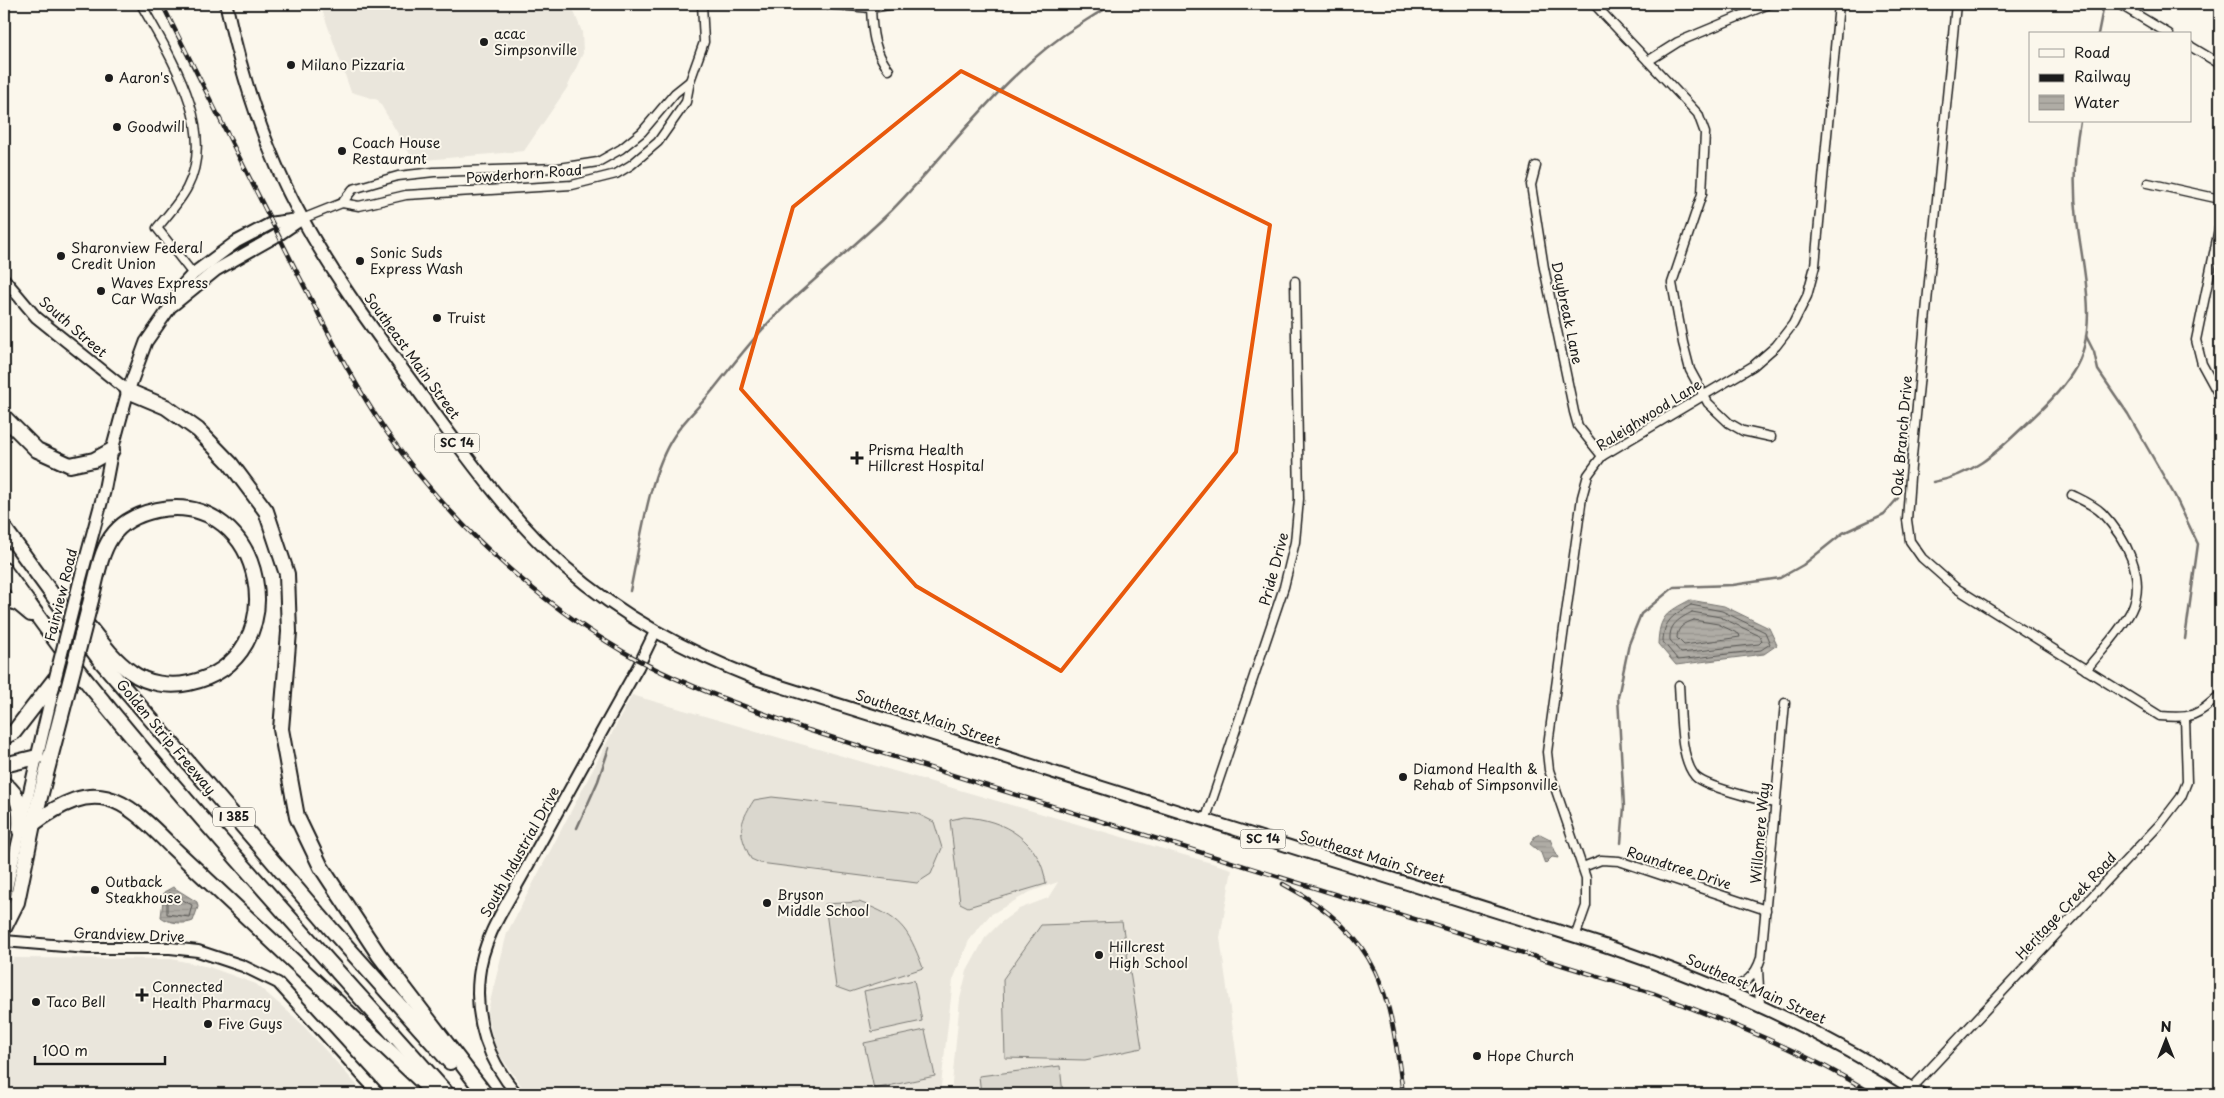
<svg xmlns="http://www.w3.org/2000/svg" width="2224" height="1098" font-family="'Playpen Sans',sans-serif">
<defs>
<pattern id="water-rules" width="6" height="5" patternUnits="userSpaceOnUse" patternTransform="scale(1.25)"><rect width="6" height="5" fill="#afaca5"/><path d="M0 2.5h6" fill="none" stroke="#96938d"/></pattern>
</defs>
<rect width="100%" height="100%" fill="#fbf7ec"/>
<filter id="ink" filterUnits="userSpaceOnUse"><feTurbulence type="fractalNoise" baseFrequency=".02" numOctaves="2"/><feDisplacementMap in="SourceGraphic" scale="10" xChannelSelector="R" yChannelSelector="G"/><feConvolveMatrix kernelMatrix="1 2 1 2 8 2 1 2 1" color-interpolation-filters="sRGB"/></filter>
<g filter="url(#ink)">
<g fill="#eae6dc">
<polygon points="320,4 571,4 582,32 583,53 567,88 524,151 414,161 378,100 351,92"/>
<polygon points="632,695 1232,869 1220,938 1242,1094 951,1094 960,999 967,971 985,938 1000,923 1019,909 1048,898 1058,882 1030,892 990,915 970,938 953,980 940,1094 527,1094 496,1050 487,1014 507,933"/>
<polygon points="14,958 172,959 209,967 256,984 300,1022 365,1094 4,1094 4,970"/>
</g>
<g fill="#dad7ce" stroke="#7b7a75">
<path d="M772,797L916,813L934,822L942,848L931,874L917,883L760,863L751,859C738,832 738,825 754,800Z"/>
<path d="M964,817C1004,819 1041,841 1046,884L968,907L960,903L950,820Z"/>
<path d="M859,902C901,918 907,926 923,968L850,992L836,987L825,904Z"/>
<polygon points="1122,922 1142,1048 1085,1060 1005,1058 1003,979 1041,925"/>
<polygon points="914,980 922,1021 872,1032 864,991"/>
<polygon points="925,1030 935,1076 874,1089 864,1043"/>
<polygon points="1060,1066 1063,1094 981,1094 979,1076"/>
</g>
<g fill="url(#water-rules)" stroke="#74726e">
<path d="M1690,600L1724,606L1769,628L1777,645L1764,654L1676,665L1658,644C1659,616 1667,612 1690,600Z"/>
<polygon points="1540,834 1550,839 1558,858 1552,857 1545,864 1541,853 1530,844 1535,836"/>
<path d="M173,887L197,902L198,907L193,921C185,925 168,923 161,917L164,892Z"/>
</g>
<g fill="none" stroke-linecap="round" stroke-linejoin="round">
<g stroke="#575653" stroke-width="1">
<path d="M1691,605L1722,611L1765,632L1770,644L1761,650L1678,660L1663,642C1663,621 1674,614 1691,605Z"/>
<path d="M1692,612L1720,617L1760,636L1762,641L1759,644L1681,653L1670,640C1669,624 1679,619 1692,612Z"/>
<path d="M1694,620L1718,624L1739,634L1740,637L1684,645L1677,638C1677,627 1685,623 1694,620Z"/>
<polygon points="170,893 192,905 189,917 167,914 167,900"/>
</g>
<g stroke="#74726e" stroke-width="2.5">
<polyline points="2098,34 2103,9"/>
<polyline points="2086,336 2094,352 2098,370 2128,414 2175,496 2198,544 2185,639"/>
<path d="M1933,482C1971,476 1995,454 2022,428C2040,411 2060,393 2073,372C2101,329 2082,267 2077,220C2073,187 2074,154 2080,121"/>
<path d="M630,591C640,545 648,475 674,436C684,420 699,407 712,391C732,366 752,339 775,316C813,279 854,247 892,210C954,147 1005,70 1082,23C1093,16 1103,9 1116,4"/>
<polyline points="577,828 598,781 609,748"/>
<polyline points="1621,843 1624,807 1618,697 1629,644 1641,614 1674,587 1733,585 1780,578 1803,565 1843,533 1884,514 1898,498"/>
</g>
<defs>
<g id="street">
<path d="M141,4C169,55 218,128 187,188C179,203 167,216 157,228L193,274"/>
<polyline points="826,4 871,8 894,4"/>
<polyline points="1594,4 1698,114 1705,133 1702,194 1672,283 1683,343 1690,370 1708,403 1729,423 1743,431 1771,437"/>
<path d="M1956,4L1910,477L1907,520L1910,541L1922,558L1956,588L2160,716C2193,719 2196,716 2220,695"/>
<polyline points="2119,4 2169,34"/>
<path d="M871,8C872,31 874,52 889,70"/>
<polyline points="2190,46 2220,64"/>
<polyline points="1648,61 1678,42 1769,4"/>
<polyline points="1536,166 1531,185 1544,268 1574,412 1578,426 1602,456"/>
<polyline points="2148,183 2220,199"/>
<polyline points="342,203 359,206 406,195 572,185 616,174 631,165 658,142 686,102 690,81 704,42 702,4"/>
<polyline points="302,219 342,203 353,189 398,176 434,172 559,168 598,162 621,149 642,132 675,93 690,81"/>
<polyline points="2220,224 2196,340 2202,364 2220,397"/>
<path d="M2072,495C2082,500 2094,505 2102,513C2125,537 2148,578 2131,611C2120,632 2101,651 2086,670"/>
<path d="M1679,685C1681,710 1679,757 1695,776C1703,786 1759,800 1775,803"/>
<polyline points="1205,821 1284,587 1295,542 1299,499 1295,281"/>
<polyline points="1583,867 1601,860 1619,861 1766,910"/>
<polyline points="1575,937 1586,906 1586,878 1549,770 1547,752 1582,497 1588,475 1602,456 1753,366 1776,346 1793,324 1807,296 1815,266 1839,4"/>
<polyline points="1758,970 1760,1005"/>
<path d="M1727,990C1746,983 1755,977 1761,958L1785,703"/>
<polyline points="1912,1088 2161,823 2181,797 2187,782 2185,718"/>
</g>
<g id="secondary">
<polyline points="4,279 36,317 128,391"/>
<polyline points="4,901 37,757"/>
<polyline points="4,941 88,948 170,948 198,951 243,966 278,983 379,1094"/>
<path d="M517,1094C488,1061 474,1020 479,976C483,936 508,903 526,869C563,802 600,734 638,667L655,632"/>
</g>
<g id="primary">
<path d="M226,4C242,78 265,151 302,218C336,281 380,338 422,396C466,456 509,517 565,567C622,617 686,651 757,679L1606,946C1717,983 1823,1030 1921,1094"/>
<polyline points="173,305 216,270 278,235 300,220"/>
<polyline points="79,584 104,492 112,450 128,391 146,342 171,306 181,287 193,274 236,242 272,223 302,219"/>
<polyline points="37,757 55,681"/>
</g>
<g id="highway">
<polyline points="128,391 166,407 198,430 230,463 266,511 287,574 289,632 281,729 297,817 321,867 379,955 485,1094"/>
<polyline points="4,417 37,450 70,465 94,460 112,450"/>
<polyline points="4,528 100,660 332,930 450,1062"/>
<path d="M4,570C33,609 61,650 92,688C205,827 328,960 447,1094"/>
<polyline points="4,598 19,604 31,614"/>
<path d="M80,616C96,635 110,657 131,672C147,684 170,687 189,683C299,660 266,488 157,510C104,521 102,555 91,600"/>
<polyline points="4,737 14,732 55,679"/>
<polyline points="4,765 37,757"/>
<path d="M4,784C21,795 21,813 20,831"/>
<path d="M33,824C96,777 121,795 171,846L435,1094"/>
<polyline points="4,928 17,902 33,824 66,697"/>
</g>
</defs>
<use href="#street" stroke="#1c1c1c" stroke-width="11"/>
<use href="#secondary" stroke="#1c1c1c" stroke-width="14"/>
<use href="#primary" stroke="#1c1c1c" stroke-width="15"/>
<use href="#highway" stroke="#1c1c1c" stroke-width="18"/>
<use href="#street" stroke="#fbf7ec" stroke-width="8"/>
<use href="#secondary" stroke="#fbf7ec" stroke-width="10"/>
<use href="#primary" stroke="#fbf7ec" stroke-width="11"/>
<use href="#highway" stroke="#fbf7ec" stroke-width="14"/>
<defs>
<g id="rail">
<path d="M162,4C208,94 253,186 299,276C326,328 352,382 386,431C447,519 530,596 622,651C680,685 745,706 808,730L1655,994C1730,1023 1805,1051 1873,1094"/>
<path d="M1283,884C1381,936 1390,992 1403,1094"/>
</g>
</defs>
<use href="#rail" stroke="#1c1c1c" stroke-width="4.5"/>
<use href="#rail" stroke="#fbf7ec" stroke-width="2.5" stroke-dasharray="8" stroke-linecap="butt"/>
<defs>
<polyline id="primary-bridge" points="55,679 79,584"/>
<polyline id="highway-bridge" points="66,697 91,600"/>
</defs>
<use href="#primary-bridge" stroke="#1c1c1c" stroke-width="15" stroke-linecap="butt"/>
<use href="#highway-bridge" stroke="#1c1c1c" stroke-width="18" stroke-linecap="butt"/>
<use href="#primary-bridge" stroke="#fbf7ec" stroke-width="11"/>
<use href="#highway-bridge" stroke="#fbf7ec" stroke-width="14"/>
</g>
</g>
<path fill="none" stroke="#e8590c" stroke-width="4" stroke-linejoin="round" d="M961,71L1270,225L1236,452L1061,671L916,586L741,389L793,207Z"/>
<g fill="#1c1c1c" stroke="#fbf7ec" stroke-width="2">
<circle cx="484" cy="42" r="5"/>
<circle cx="291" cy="65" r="5"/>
<circle cx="109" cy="78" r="5"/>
<circle cx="117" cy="127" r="5"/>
<circle cx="342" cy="151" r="5"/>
<circle cx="61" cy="256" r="5"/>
<circle cx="360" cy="261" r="5"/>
<circle cx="101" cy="291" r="5"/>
<circle cx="437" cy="318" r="5"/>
<path d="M854.5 450.5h5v5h5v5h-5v5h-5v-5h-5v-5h5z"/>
<circle cx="1403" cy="777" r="5"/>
<circle cx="95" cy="890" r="5"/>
<circle cx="767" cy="903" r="5"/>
<circle cx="1099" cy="955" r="5"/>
<path d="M139.5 987.5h5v5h5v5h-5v5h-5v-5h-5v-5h5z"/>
<circle cx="36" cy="1002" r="5"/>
<circle cx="208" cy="1024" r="5"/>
<circle cx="1477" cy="1056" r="5"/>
</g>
<g text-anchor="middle" stroke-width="4" stroke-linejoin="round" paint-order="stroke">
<g fill="#fbf7ec" stroke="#5f5e5a" stroke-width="1">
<rect x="434.5" y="433.5" width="45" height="19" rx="4"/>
<rect x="213" y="807.5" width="42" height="19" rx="4"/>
<rect x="1240.5" y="829.5" width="45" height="19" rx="4"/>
</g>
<g font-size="12" font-weight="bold" fill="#1c1c1c">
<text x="457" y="447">SC 14</text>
<text x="234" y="821">I 385</text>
<text x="1263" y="843">SC 14</text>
</g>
<g font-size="14" fill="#1c1c1c" stroke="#fbf7ec" text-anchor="start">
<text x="494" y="39">acac<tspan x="494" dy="16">Simpsonville</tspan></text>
<text x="301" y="70">Milano Pizzaria</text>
<text x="119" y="83">Aaron's</text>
<text x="127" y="132">Goodwill</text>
<text x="352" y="148">Coach House<tspan x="352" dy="16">Restaurant</tspan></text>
<text x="71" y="253">Sharonview Federal<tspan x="71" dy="16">Credit Union</tspan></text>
<text x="370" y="258">Sonic Suds<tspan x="370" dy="16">Express Wash</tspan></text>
<text x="111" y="288">Waves Express<tspan x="111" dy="16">Car Wash</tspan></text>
<text x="447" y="323">Truist</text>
<text x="868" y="455">Prisma Health<tspan x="868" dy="16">Hillcrest Hospital</tspan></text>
<text x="1413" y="774">Diamond Health &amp;<tspan x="1413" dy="16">Rehab of Simpsonville</tspan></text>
<text x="105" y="887">Outback<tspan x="105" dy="16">Steakhouse</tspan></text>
<text x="777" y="900">Bryson<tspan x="777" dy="16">Middle School</tspan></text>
<text x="1109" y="952">Hillcrest<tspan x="1109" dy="16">High School</tspan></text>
<text x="152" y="992">Connected<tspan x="152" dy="16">Health Pharmacy</tspan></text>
<text x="46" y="1007">Taco Bell</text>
<text x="218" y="1029">Five Guys</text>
<text x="1487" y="1061">Hope Church</text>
</g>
<g font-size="14" fill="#1c1c1c" stroke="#fbf7ec">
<text transform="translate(524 174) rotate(-4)" y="5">Powderhorn Road</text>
<text transform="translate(1567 313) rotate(78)" y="5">Daybreak Lane</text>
<text transform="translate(73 327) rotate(41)" y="5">South Street</text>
<text transform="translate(412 356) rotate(54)" y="5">Southeast Main Street</text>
<text transform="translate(1649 415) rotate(-32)" y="5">Raleighwood Lane</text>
<text transform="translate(1902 436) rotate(-85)" y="5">Oak Branch Drive</text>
<text transform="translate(1274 569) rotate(-75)" y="5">Pride Drive</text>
<text transform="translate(61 595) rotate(-76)" y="5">Fairview Road</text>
<text transform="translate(928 718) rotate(18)" y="5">Southeast Main Street</text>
<text transform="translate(166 737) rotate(50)" y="5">Golden Strip Freeway</text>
<text transform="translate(1760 833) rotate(-85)" y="5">Willomere Way</text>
<text transform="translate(520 852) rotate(-61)" y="5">South Industrial Drive</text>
<text transform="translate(1372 857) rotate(17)" y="5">Southeast Main Street</text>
<text transform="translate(1679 868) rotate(18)" y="5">Roundtree Drive</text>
<text transform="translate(2066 906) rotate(-47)" y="5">Heritage Creek Road</text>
<text transform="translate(129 935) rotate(2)" y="5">Grandview Drive</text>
<text transform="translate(1756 989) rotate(24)" y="5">Southeast Main Street</text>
</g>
</g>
<rect width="2224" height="1098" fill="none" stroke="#fbf7ec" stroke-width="20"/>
<rect x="10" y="10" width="2204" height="1078" fill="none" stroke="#1c1c1c" stroke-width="2" filter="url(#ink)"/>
<rect x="2029" y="32" width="162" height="90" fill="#fbf7ec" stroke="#a29f99"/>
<rect x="2039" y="49" width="25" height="8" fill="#fbf7ec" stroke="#a29f99"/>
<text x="2074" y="58" font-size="15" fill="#1c1c1c">Road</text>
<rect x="2039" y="74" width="25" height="8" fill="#1c1c1c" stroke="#a29f99"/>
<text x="2074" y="82" font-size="15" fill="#1c1c1c">Railway</text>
<rect x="2039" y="95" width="25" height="15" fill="url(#water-rules)" stroke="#a29f99"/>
<text x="2074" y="108" font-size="15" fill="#1c1c1c">Water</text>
<g transform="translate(2166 1040)" stroke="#fbf7ec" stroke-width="4" paint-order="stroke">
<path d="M0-4L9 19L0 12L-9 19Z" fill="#1c1c1c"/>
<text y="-8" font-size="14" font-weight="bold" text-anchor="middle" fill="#1c1c1c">N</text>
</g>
<path d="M35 1056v8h130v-8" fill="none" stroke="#1c1c1c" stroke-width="2.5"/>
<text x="42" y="1056" font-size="15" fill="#1c1c1c" stroke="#fbf7ec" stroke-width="4" paint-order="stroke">100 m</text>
</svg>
